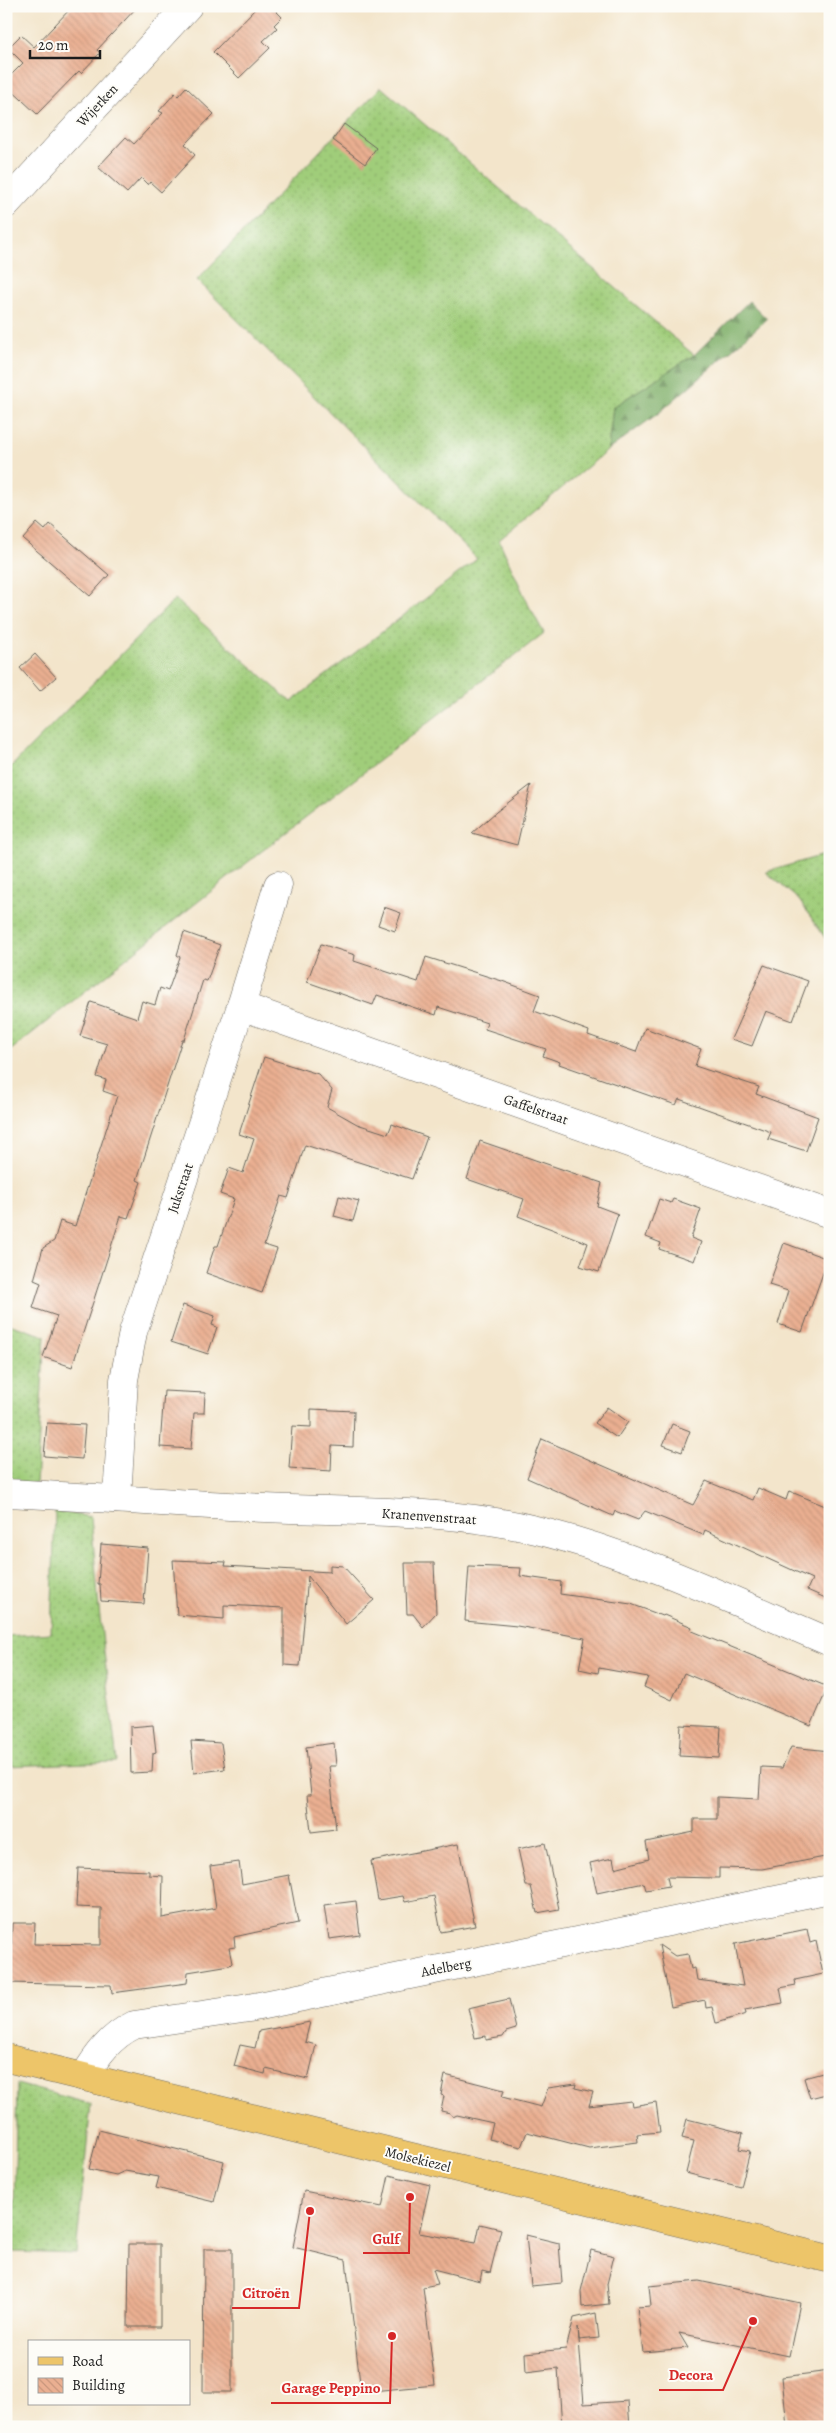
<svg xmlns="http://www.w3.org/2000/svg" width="836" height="2433" font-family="Alegreya,serif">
<defs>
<pattern id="grass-dots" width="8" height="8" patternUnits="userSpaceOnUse" patternTransform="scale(1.25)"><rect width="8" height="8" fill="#a0cd7a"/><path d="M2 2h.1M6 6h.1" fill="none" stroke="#89af69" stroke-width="1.8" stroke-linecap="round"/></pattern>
<pattern id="forest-firs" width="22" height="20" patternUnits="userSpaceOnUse" patternTransform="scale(1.25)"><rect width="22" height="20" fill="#80b06a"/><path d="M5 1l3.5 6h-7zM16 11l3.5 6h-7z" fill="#688e56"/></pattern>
<pattern id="building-back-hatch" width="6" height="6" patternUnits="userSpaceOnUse" patternTransform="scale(1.25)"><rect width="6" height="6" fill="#eaaf91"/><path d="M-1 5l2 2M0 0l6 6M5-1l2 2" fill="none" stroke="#c8967c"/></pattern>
</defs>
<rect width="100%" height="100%" fill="#fdfcf7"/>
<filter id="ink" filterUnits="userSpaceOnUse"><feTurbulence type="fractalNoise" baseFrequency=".02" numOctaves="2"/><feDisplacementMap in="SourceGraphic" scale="10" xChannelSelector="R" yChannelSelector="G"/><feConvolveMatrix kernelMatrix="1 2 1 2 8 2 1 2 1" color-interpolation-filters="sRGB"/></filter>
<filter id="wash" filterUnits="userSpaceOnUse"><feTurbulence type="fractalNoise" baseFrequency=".0096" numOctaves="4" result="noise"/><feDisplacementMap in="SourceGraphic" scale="20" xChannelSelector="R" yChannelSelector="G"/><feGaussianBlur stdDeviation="1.12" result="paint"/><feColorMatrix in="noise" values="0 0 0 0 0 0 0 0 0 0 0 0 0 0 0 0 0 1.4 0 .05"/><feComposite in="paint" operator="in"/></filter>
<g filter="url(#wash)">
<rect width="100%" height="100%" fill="#f3e5cb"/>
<g fill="url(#grass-dots)" stroke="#5e744b">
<polygon points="381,87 694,355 613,407 608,450 499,540 529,606 544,633 262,851 6,1054 6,772 175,599 291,702 477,559 197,280"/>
<polygon points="830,853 830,945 799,900 766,872"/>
<polygon points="6,1323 45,1336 36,1484 6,1483"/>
<polygon points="55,1511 91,1517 99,1609 117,1762 6,1766 6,1636 51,1633"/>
<polygon points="17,2084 91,2104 76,2254 13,2252"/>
</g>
<polygon fill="url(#forest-firs)" stroke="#4e6643" points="749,301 767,319 660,412 608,450 613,407 694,355"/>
<g id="blocks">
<g fill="url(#building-back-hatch)">
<polygon points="73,6 138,6 97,50 100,53 81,73 79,71 37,114 6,85 6,80 23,63 8,48 21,35 34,47"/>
<polygon points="258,6 271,6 282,17 274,25 277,28 263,41 270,48 239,78 213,52"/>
<polygon points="186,87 214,114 185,144 195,155 161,192 150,182 148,185 141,178 127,193 98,167 126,137 134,144 163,113 159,111 175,93 178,96"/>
<polygon points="344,124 376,148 365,164 333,140"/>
<polygon points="37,523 45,530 50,524 109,575 90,596 23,539"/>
<polygon points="35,654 56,677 40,691 20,668"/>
<polygon points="531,785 517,845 472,833 496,812"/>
<polygon points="384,907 401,913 395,931 378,925"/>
<polygon points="184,932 220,945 207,981 203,980 184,1040 182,1040 137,1180 141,1182 128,1218 121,1216 72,1367 43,1357 57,1316 33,1308 41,1283 34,1280 43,1248 54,1241 60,1221 75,1226 117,1096 103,1091 106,1080 97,1077 107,1044 80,1036 91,1002 137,1018 142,1001 155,1005 160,988 168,991 180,957 177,955"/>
<polygon points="321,944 355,955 354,961 418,982 426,957 502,981 540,995 534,1011 589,1031 588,1035 636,1052 645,1028 701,1049 695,1066 759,1087 756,1094 818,1117 806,1151 768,1139 771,1132 679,1099 676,1105 559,1064 560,1062 543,1056 546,1049 485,1029 487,1023 438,1007 436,1015 377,995 373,1005 307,982"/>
<polygon points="764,965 808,981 793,1021 766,1011 752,1046 731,1039"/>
<polygon points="264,1057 318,1074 332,1090 327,1107 357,1124 388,1134 392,1124 427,1137 412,1179 305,1145 288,1198 281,1196 264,1245 277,1249 262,1293 206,1273 215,1246 218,1246 234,1199 220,1194 229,1168 243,1173 254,1139 239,1134"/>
<polygon points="480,1141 602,1183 597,1206 618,1214 599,1272 580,1266 588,1243 518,1216 524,1199 467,1179"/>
<polygon points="339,1196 359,1201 353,1221 334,1216"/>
<polygon points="659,1199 671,1203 673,1199 701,1209 691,1238 701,1242 694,1261 659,1249 661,1243 646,1237"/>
<polygon points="784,1243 828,1259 802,1332 778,1324 788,1291 769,1285"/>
<polygon points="183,1305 215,1316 212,1325 217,1327 208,1354 171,1342"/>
<polygon points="164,1391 205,1393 204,1413 194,1413 191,1449 160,1447"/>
<polygon points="607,1407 628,1422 617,1438 595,1423"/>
<polygon points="311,1409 354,1411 353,1447 332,1446 331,1471 289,1468 292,1426 311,1427"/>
<polygon points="47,1423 85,1425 82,1459 44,1456"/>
<polygon points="672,1424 690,1431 682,1452 663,1445"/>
<polygon points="542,1439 693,1505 706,1481 753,1500 758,1488 786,1500 789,1491 830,1508 830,1600 807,1590 812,1579 705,1530 703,1535 645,1511 638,1520 615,1511 613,1516 527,1478"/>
<polygon points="101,1544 148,1548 144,1604 101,1601 100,1584 98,1584"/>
<polygon points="173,1560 226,1562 225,1566 330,1572 330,1565 343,1566 374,1600 346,1624 308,1576 300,1666 284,1665 284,1608 224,1605 224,1619 177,1615"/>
<polygon points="405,1563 434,1563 436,1613 423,1627 413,1614 407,1614"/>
<polygon points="469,1566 521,1568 520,1576 561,1582 560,1594 631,1604 663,1616 664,1615 692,1627 690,1630 828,1687 811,1726 684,1673 672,1700 644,1687 648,1677 599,1668 598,1673 579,1669 585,1638 517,1626 465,1621"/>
<polygon points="153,1725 156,1752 153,1753 152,1772 131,1773 130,1727"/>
<polygon points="681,1725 721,1727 719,1758 679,1756"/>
<polygon points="191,1741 221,1743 225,1769 194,1773"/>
<polygon points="334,1743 336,1766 329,1766 336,1829 311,1832 307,1795 311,1795 306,1747"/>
<polygon points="791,1747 830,1751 830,1856 762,1869 719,1868 719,1878 667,1877 669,1886 646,1890 644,1883 597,1893 590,1863 613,1858 615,1868 649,1859 646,1842 694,1832 694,1819 717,1819 717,1797 759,1799 761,1767 782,1768"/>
<polygon points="545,1843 559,1909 537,1913 531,1886 526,1886 518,1849"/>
<polygon points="458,1844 475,1926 441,1932 434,1896 405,1902 403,1896 378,1900 371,1861"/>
<polygon points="239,1862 242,1884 289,1875 298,1923 234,1937 235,1947 229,1948 232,1963 230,1965 188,1972 187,1983 112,1993 111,1985 6,1983 6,1952 11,1952 12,1923 35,1923 34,1944 101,1945 101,1908 76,1907 78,1868 149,1871 149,1875 163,1876 162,1918 216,1908 210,1866"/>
<polygon points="356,1901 360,1935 329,1939 324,1905"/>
<polygon points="807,1929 810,1943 816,1941 823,1974 795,1980 796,1985 780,1988 783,2003 745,2010 746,2014 716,2023 712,2007 706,2008 705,2000 671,2007 659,1945 675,1956 688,1954 691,1969 695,1968 697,1980 743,1986 735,1944"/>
<polygon points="509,1999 516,2029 506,2032 503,2037 486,2040 486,2036 475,2038 468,2008"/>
<polygon points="310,2022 305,2042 316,2045 308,2079 266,2069 265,2074 234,2066 240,2045 255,2048 259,2031"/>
<polygon points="830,2071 830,2093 810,2098 804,2078"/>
<polygon points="445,2075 504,2090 502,2097 541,2107 548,2088 576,2084 575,2088 593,2092 589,2106 631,2101 632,2106 656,2102 660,2132 637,2134 638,2142 589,2148 527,2132 521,2147 489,2139 493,2123 457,2115 453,2117 450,2113 441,2111 444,2096 441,2095"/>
<polygon points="687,2119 743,2133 739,2149 750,2151 741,2187 686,2173 694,2141 682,2138"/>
<polygon points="99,2130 224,2161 214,2202 156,2188 159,2177 125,2171 116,2175 89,2169"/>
<polygon points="389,2175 430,2185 419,2233 476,2243 480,2224 501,2229 490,2273 482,2271 480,2281 433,2269 438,2284 423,2287 435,2385 361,2392 346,2260 293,2247 304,2191 382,2207"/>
<polygon points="526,2235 559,2243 562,2283 531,2286"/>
<polygon points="129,2244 160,2244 160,2327 128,2327"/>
<polygon points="204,2249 232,2249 232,2392 203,2392"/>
<polygon points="591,2250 614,2256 607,2284 609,2304 582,2307 581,2291"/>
<polygon points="699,2281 800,2303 789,2356 679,2333 688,2348 643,2352 637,2307 651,2306 649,2286"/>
<polygon points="596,2313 599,2338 579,2340 578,2327 584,2404 628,2401 630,2427 562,2427 558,2368 526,2372 525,2353 566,2349 574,2318"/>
<polygon points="830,2371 830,2427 787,2427 782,2377"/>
</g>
</g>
</g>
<g filter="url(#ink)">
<use href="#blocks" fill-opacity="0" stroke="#676259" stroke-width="1"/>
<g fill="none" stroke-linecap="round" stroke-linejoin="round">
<defs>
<g id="minor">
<polyline points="6,204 188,6"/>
<polyline points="241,1006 830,1214"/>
<path d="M6,1493C93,1497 179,1504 265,1508C354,1512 450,1509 536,1530C638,1555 733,1601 830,1642"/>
<polyline points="117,1499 124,1380 133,1332 241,1006 278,885"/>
<path d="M84,2077C97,2055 111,2036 134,2025L249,2008L830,1889"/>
</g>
<polyline id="major" points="6,2058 830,2259"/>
</defs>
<use href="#minor" stroke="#676259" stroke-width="29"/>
<use href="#major" stroke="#676259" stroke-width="29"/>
<use href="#minor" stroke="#fff" stroke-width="28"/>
<use href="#major" stroke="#edc569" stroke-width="28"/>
</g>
</g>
<g text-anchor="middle" stroke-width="4" stroke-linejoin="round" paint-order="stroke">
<g font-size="14" fill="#1c1c1c" stroke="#fdfcf7">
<text transform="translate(97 105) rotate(-47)" y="5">Wijerken</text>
<text transform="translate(536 1109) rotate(19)" y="5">Gaffelstraat</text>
<text transform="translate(180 1188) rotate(-71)" y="5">Jukstraat</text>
<text transform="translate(429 1516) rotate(4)" y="5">Kranenvenstraat</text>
<text transform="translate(446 1967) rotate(-11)" y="5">Adelberg</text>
<text transform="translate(418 2159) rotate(14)" y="5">Molsekiezel</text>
</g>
</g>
<path fill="none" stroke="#d62828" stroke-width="2" d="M410 2197L409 2253H363M310 2211L299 2308H232M753 2321L723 2390H659M392 2336L390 2403H271"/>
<g fill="#d62828" stroke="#fdfcf7" stroke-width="2">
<circle cx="410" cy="2197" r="5"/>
<circle cx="310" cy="2211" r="5"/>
<circle cx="753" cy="2321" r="5"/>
<circle cx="392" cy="2336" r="5"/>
</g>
<g font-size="15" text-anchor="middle" font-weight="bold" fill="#d62828" stroke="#fdfcf7" stroke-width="4" stroke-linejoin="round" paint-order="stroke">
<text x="386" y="2244">Gulf</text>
<text x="266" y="2298">Citroën</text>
<text x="691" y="2380">Decora</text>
<text x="331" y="2393">Garage Peppino</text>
</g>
<rect width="836" height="2433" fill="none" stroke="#fdfcf7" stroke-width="25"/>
<rect x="28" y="2340" width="162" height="65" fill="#fdfcf7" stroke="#a3a29f"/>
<rect x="38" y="2357" width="25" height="8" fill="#edc569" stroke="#a3a29f"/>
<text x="72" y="2366" font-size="15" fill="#1c1c1c">Road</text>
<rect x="38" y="2378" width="25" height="15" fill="url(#building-back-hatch)" stroke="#a3a29f"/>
<text x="72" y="2390" font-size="15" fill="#1c1c1c">Building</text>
<path d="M30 50v8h70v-8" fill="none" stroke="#1c1c1c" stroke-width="2.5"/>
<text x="38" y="50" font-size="15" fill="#1c1c1c" stroke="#fdfcf7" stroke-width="4" paint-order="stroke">20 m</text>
</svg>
